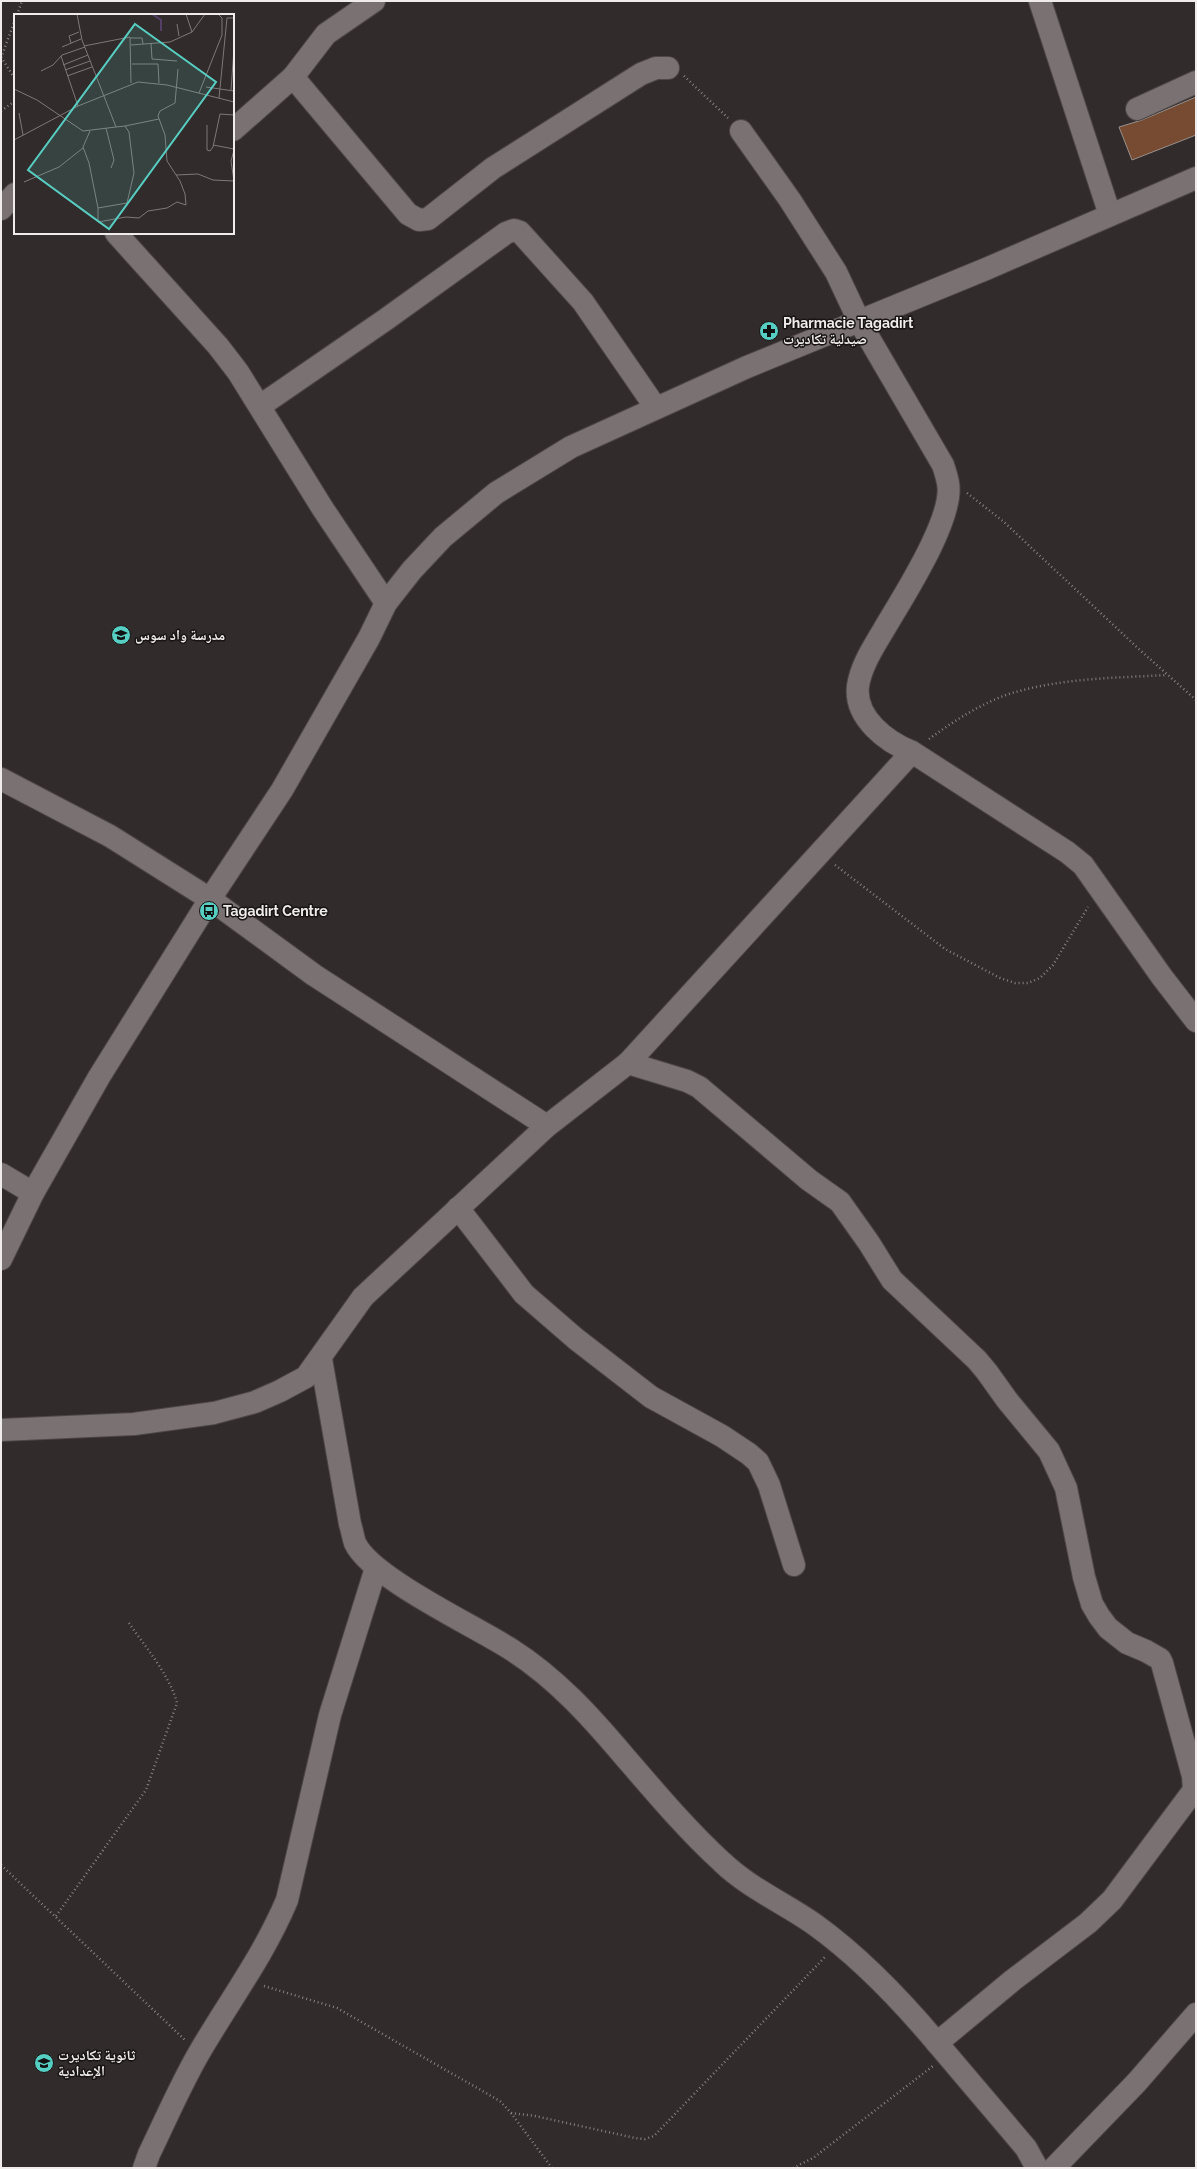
<svg xmlns="http://www.w3.org/2000/svg" width="1197" height="2169" font-family="Raleway,'Noto Naskh Arabic',sans-serif">
<rect width="100%" height="100%" fill="#322b2b"/>
<polygon fill="#764b31" stroke="#99918d" points="1196,97 1196,135 1132,160 1119,127 1142,120"/>
<g fill="none" stroke-linecap="round" stroke-linejoin="round">
<defs>
<g id="minor">
<polyline points="1040,1 1110,215"/>
<polyline points="293,77 408,214 419,220 428,219 493,168 641,74 656,68 668,68"/>
<polyline points="1137,109 1196,82"/>
<polyline points="233,130 293,77 326,34 374,1"/>
<path d="M741,131L790,200L836,272L859,321L943,465C945,471 947,477 948,483C955,518 901,600 883,631C873,648 861,666 858,686C854,718 887,742 912,752L1067,852L1083,865L1162,977L1196,1021"/>
<polyline points="1,209 15,194"/>
<polyline points="116,233 218,346 238,372 323,509 386,603"/>
<polyline points="260,406 385,320 506,233 514,230 520,232 583,302 656,408"/>
<path d="M1,779L110,836L210,899L314,975L547,1126L628,1063L687,1081L699,1087L809,1180L840,1202L869,1243L892,1280L977,1360L987,1372L1007,1400L1049,1451L1066,1488L1084,1577L1092,1604L1099,1616L1108,1628L1127,1643L1146,1651L1160,1659L1162,1663L1193,1776L1194,1790L1112,1900L1088,1923L1013,1980L937,2043C901,2000 860,1957 814,1924C784,1903 749,1888 722,1862C687,1830 655,1792 624,1756C591,1717 556,1678 512,1650C477,1627 371,1578 355,1543C353,1537 352,1530 350,1524L321,1359"/>
<polyline points="628,1063 912,752"/>
<polyline points="1,1174 33,1193"/>
<polyline points="458,1208 524,1294 576,1339 651,1397 722,1436 749,1454 758,1462 769,1485 794,1565"/>
<polyline points="1,1259 33,1193 99,1077 210,899 282,790 369,638 386,603 412,570 443,537 496,493 571,447 747,367 986,269 1196,178"/>
<polyline points="1,1430 134,1424 214,1413 255,1402 280,1391 306,1377 363,1297 547,1126"/>
<polyline points="937,2043 1026,2148 1037,2168"/>
<path d="M144,2168L149,2154C165,2121 180,2086 199,2053C228,2003 264,1955 287,1900L330,1715L376,1568"/>
<polyline points="1054,2168 1137,2082 1196,2014"/>
</g>
</defs>
<use href="#minor" stroke="#4e4747" stroke-width="24"/>
<g stroke="#878181" stroke-width="2.5" stroke-dasharray="1 3" stroke-linecap="butt">
<polyline points="17,15 22,1"/>
<polyline points="1,57 15,79"/>
<polyline points="1,58 15,20"/>
<polyline points="684,76 728,118"/>
<polyline points="1,111 15,101"/>
<polyline points="967,493 1004,522 1141,651 1196,700"/>
<path d="M929,739C954,721 980,704 1009,694C1060,678 1114,678 1167,675"/>
<polyline points="835,865 945,949 1000,978 1015,983 1028,983 1040,978 1053,965 1088,907"/>
<polyline points="1,1865 185,2040"/>
<path d="M56,1916L146,1790L177,1703C169,1674 146,1648 129,1623"/>
<polyline points="264,1986 337,2008 500,2101 511,2113 552,2168"/>
<polyline points="511,2113 535,2116 635,2138 645,2139 654,2136 825,1957"/>
<polyline points="793,2168 813,2158 933,2066"/>
</g>
<use href="#minor" stroke="#7a7272" stroke-width="22"/>
</g>
<defs>
<symbol id="pharmacy-disc" viewBox="-11 -11 22 22"><circle r="9.5" fill="#57cec2" stroke="#181414"/><path d="M-2-6h4v4h4v4h-4v4h-4v-4h-4v-4h4Z" fill="#111"/></symbol>
<symbol id="school-disc" viewBox="-11 -11 22 22"><circle r="9.5" fill="#57cec2" stroke="#181414"/><path d="M0-5L7-2L0 1L-7-2ZM-4 1L0 2.5L4 1V4Q0 6-4 4Z" fill="#111"/></symbol>
<symbol id="bus-disc" viewBox="-11 -11 22 22"><circle r="9.5" fill="#57cec2" stroke="#181414"/><path d="M-5-6H5V4H4V6H2V4H-2V6H-4V4H-5ZM-3.5-4V0h7V-4ZM-3.5 1.2v1.5H-2V1.2ZM2 1.2v1.5H3.5V1.2Z" fill="#111"/></symbol>
</defs>
<g fill-rule="evenodd">
<use href="#pharmacy-disc" x="758" y="320" width="22" height="22"/>
<use href="#school-disc" x="110" y="624" width="22" height="22"/>
<use href="#bus-disc" x="198" y="900" width="22" height="22"/>
<use href="#school-disc" x="33" y="2052" width="22" height="22"/>
</g>
<g text-anchor="middle" stroke-width="3" stroke-linejoin="round" paint-order="stroke">
<g font-size="14" font-weight="bold" fill="#f1ecec" stroke="#181414" text-anchor="start">
<text x="783" y="328">Pharmacie Tagadirt<tspan x="783" dy="16">صيدلية تكاديرت</tspan></text>
<text x="135" y="640">مدرسة واد سوس</text>
<text x="223" y="916">Tagadirt Centre</text>
<text x="58" y="2060">ثانوية تكاديرت<tspan x="58" dy="16">الإعدادية</tspan></text>
</g>
</g>
<g transform="translate(14 14)">
<rect width="220" height="220" fill="#322b2b"/>
<path fill="none" stroke="#563f67" stroke-width="2" d="M138,0L147,6V17"/>
<path fill="none" stroke="#7e7878" stroke-width="1" d="M63,0L68,26L102,113L111,112L115,118L120,159L113,189L84,194L75,149L69,133L76,117M172,0L178,18M163,10L165,22M116,24H128L129,30M57,29L55,22L65,18M137,29L138,45L163,47M117,31L156,28L178,18L191,0M70,32L116,23L117,69M48,33L67,25M47,42L64,92M118,50H144L145,69M49,51L74,41M51,56L76,47M27,57L39,51L48,41L71,33M53,62L78,53M192,73L220,77M0,75L23,86L69,117L102,113M217,76L220,35M185,79L208,21V4L204,0M205,84L213,4H220M5,99L9,121M193,111V136L196,137L199,133L206,100L220,101M111,112L145,105M92,114L100,146L97,154M0,126L64,92L124,68L153,71L220,88M199,131L220,135M162,161L184,160L199,166L220,167M220,167L217,147L220,136M10,168L45,153L69,134M84,194V208L112,203L125,204L134,197L153,194L163,188L172,191L171,180L166,167L153,147L151,121L144,102L146,97L161,89L164,55"/>
<path fill="#57cec2" fill-opacity="0.15" stroke="#57cec2" stroke-width="2" d="M121,10L202,68L95,215L14,156Z"/>
<rect width="220" height="220" fill="none" stroke="#f1ecec" stroke-width="2"/>
</g>
<rect width="1197" height="2169" fill="none" stroke="#f1ecec" stroke-width="4"/>
</svg>
